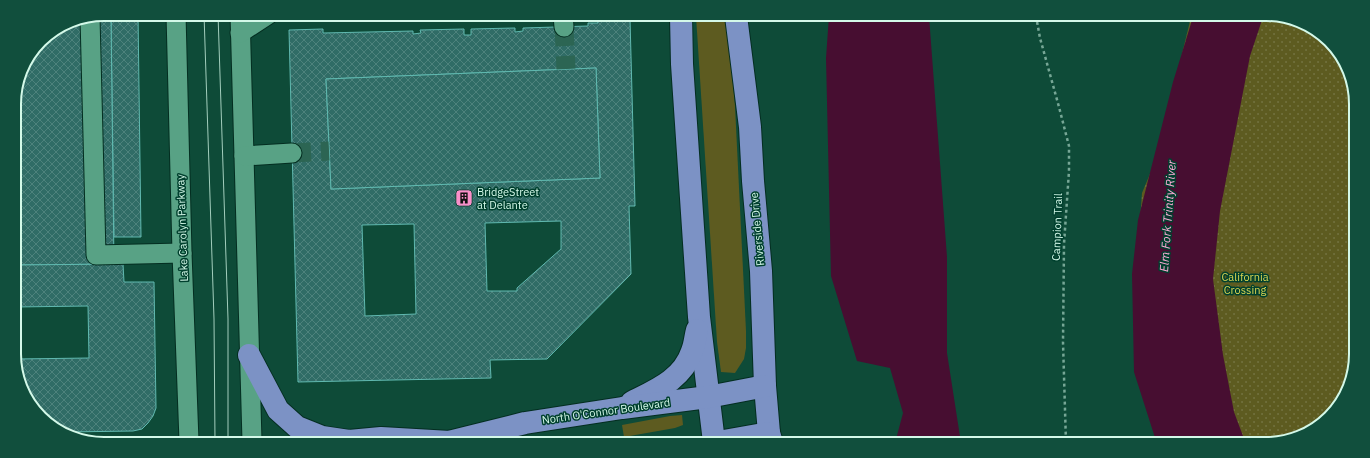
<svg xmlns="http://www.w3.org/2000/svg" width="1370" height="458" font-family="'IBM Plex Sans',sans-serif">
<defs>
<pattern id="park-dots" width="8" height="8" patternUnits="userSpaceOnUse"><rect width="8" height="8" fill="#5d5b20"/><path d="M2 2h.1M6 6h.1" fill="none" stroke="#737340" stroke-width="1.8" stroke-linecap="round"/></pattern>
<pattern id="building-cross-hatch" width="8" height="8" patternUnits="userSpaceOnUse"><rect width="8" height="8" fill="#306c66"/><path d="M0 0l8 8M0 8l8-8" fill="none" stroke="#4d827c"/></pattern>
</defs>
<rect width="100%" height="100%" fill="#0e4b38"/>
<g fill="#5d5b20">
<polygon points="696,16 727,16 735,106 746,331 746,348 744,359 735,373 721,372 717,342"/>
<polygon points="682,415 683,425 675,428 624,437 622,425 670,416"/>
<polygon points="560,436 561,442 523,442"/>
</g>
<polygon fill="url(#park-dots)" points="1191,17 1289,17 1333,45 1354,87 1353,377 1321,425 1271,444 1157,444 1139,359 1138,248 1142,193 1157,157"/>
<g fill="#470e31">
<polygon points="829,16 929,16 947,257 947,353 961,443 895,443 903,413 890,368 857,361 831,276 826,58"/>
<polygon points="1193,17 1263,17 1250,56 1220,211 1213,279 1223,355 1234,412 1246,444 1157,444 1134,372 1132,274 1138,220 1173,82"/>
</g>
<g fill="url(#building-cross-hatch)" stroke="#60b9b0" fill-rule="evenodd">
<polygon points="104,14 138,14 141,237 114,237 111,19 78,19"/>
<polygon points="78,19 111,19 114,264 15,265 14,99 21,69 41,40 70,21"/>
<path d="M630,19L635,206H629L631,274L547,359L490,360L491,378L298,382L289,30L323,29V33L413,31V34L421,33L420,30L464,29V35H471V29L515,28V32L523,31V28L588,26V23H598L597,20ZM596,68L600,178L331,189L326,79ZM561,221V249L517,288V291H487L485,223ZM414,224L416,314L365,316L362,225Z"/>
<polygon points="596,68 600,178 331,189 326,79"/>
<polygon points="123,264 124,282 154,282 156,408 153,416 148,423 142,429 133,431 66,432 37,413 16,371 16,359 89,358 88,306 15,307 15,265"/>
</g>
<g fill="none" stroke-linecap="round" stroke-linejoin="round">
<g stroke="#2c6553" stroke-width="19" stroke-dasharray="19 10" stroke-linecap="butt">
<polyline points="564,27 566,69"/>
<polyline points="292,153 329,151"/>
</g>
<defs>
<g id="minor">
<polyline points="176,14 182,253 189,441"/>
<polyline points="240,14 252,441"/>
<polyline points="563,15 564,27"/>
<polyline points="90,17 96,255 182,253"/>
<polyline points="240,33 269,14"/>
<polyline points="244,156 292,153"/>
</g>
<g id="major">
<polyline points="681,16 682,64 699,317 714,442"/>
<polyline points="736,16 750,127 753,181 761,271 765,386 769,433 772,443"/>
<polyline points="249,355 278,410 297,427 322,437 349,441 381,438 450,442"/>
<path d="M632,402C656,390 683,379 692,351C695,344 695,337 697,330"/>
<polyline points="449,442 525,423 622,408 708,397 765,386"/>
<polyline points="718,442 769,433"/>
</g>
</defs>
<use href="#minor" stroke="#042e21" stroke-width="21"/>
<use href="#major" stroke="#042e21" stroke-width="24"/>
<polyline stroke="#77a796" stroke-width="2.5" stroke-dasharray="3 3" stroke-linecap="butt" points="1036,16 1040,38 1059,107 1069,146 1069,171 1064,244 1063,342 1066,443"/>
<use href="#minor" stroke="#58a285" stroke-width="19"/>
<use href="#major" stroke="#7c92c5" stroke-width="22"/>
<g stroke="#a3cebd" stroke-width="1">
<polyline points="204,14 214,319 215,441"/>
<polyline points="218,14 228,319 228,441"/>
</g>
</g>
<defs>
<symbol id="building-square" viewBox="-11 -11 22 22"><rect x="-9" y="-9" width="18" height="18" rx="4" fill="#f98fc9" stroke="#00402e"/><path d="M-4-6H4V6H1V3H-1V6H-4ZM-2.5-4.3h1.7v1.8h-1.7ZM.8-4.3h1.7v1.8H.8ZM-2.5-1h1.7V.8h-1.7ZM.8-1h1.7V.8H.8Z" fill="#111"/></symbol>
</defs>
<g fill-rule="evenodd">
<use href="#building-square" x="454" y="188" width="20" height="20"/>
</g>
<g text-anchor="middle" stroke-width="3" stroke-linejoin="round" paint-order="stroke">
<g font-size="11" fill="#d4f9e9" stroke="#00402e" text-anchor="start">
<text x="477" y="196">BridgeStreet<tspan x="477" dy="13">at Delante</tspan></text>
</g>
<g font-size="11" fill="#d4f9e9" stroke="#00402e">
<text transform="translate(1057 227) rotate(-88)" y="4">Campion Trail</text>
<text transform="translate(182 228) rotate(-92)" y="4">Lake Carolyn Parkway</text>
<text transform="translate(757 229) rotate(-95)" y="4">Riverside Drive</text>
<text transform="translate(606 411) rotate(-8)" y="4">North O'Connor Boulevard</text>
</g>
<g font-size="11" fill="#ddd753" stroke="#00402e">
<text x="1245" y="281">California<tspan x="1245" dy="13">Crossing</tspan></text>
</g>
<g font-size="12" font-style="italic" fill="#feaad7" stroke="#00402e">
<text transform="translate(1168 216) rotate(-86)" y="4">Elm Fork Trinity River</text>
</g>
</g>
<path d="M0 0H1370V458H0ZM104 21H1266A83 83 0 0 1 1349 104V354A83 83 0 0 1 1266 437H104A83 83 0 0 1 21 354V104A83 83 0 0 1 104 21Z" fill="#114f3d" fill-rule="evenodd"/>
<path fill="none" stroke="#d4f9e9" stroke-width="2" d="M104 21H1266A83 83 0 0 1 1349 104V354A83 83 0 0 1 1266 437H104A83 83 0 0 1 21 354V104A83 83 0 0 1 104 21Z"/>
</svg>
